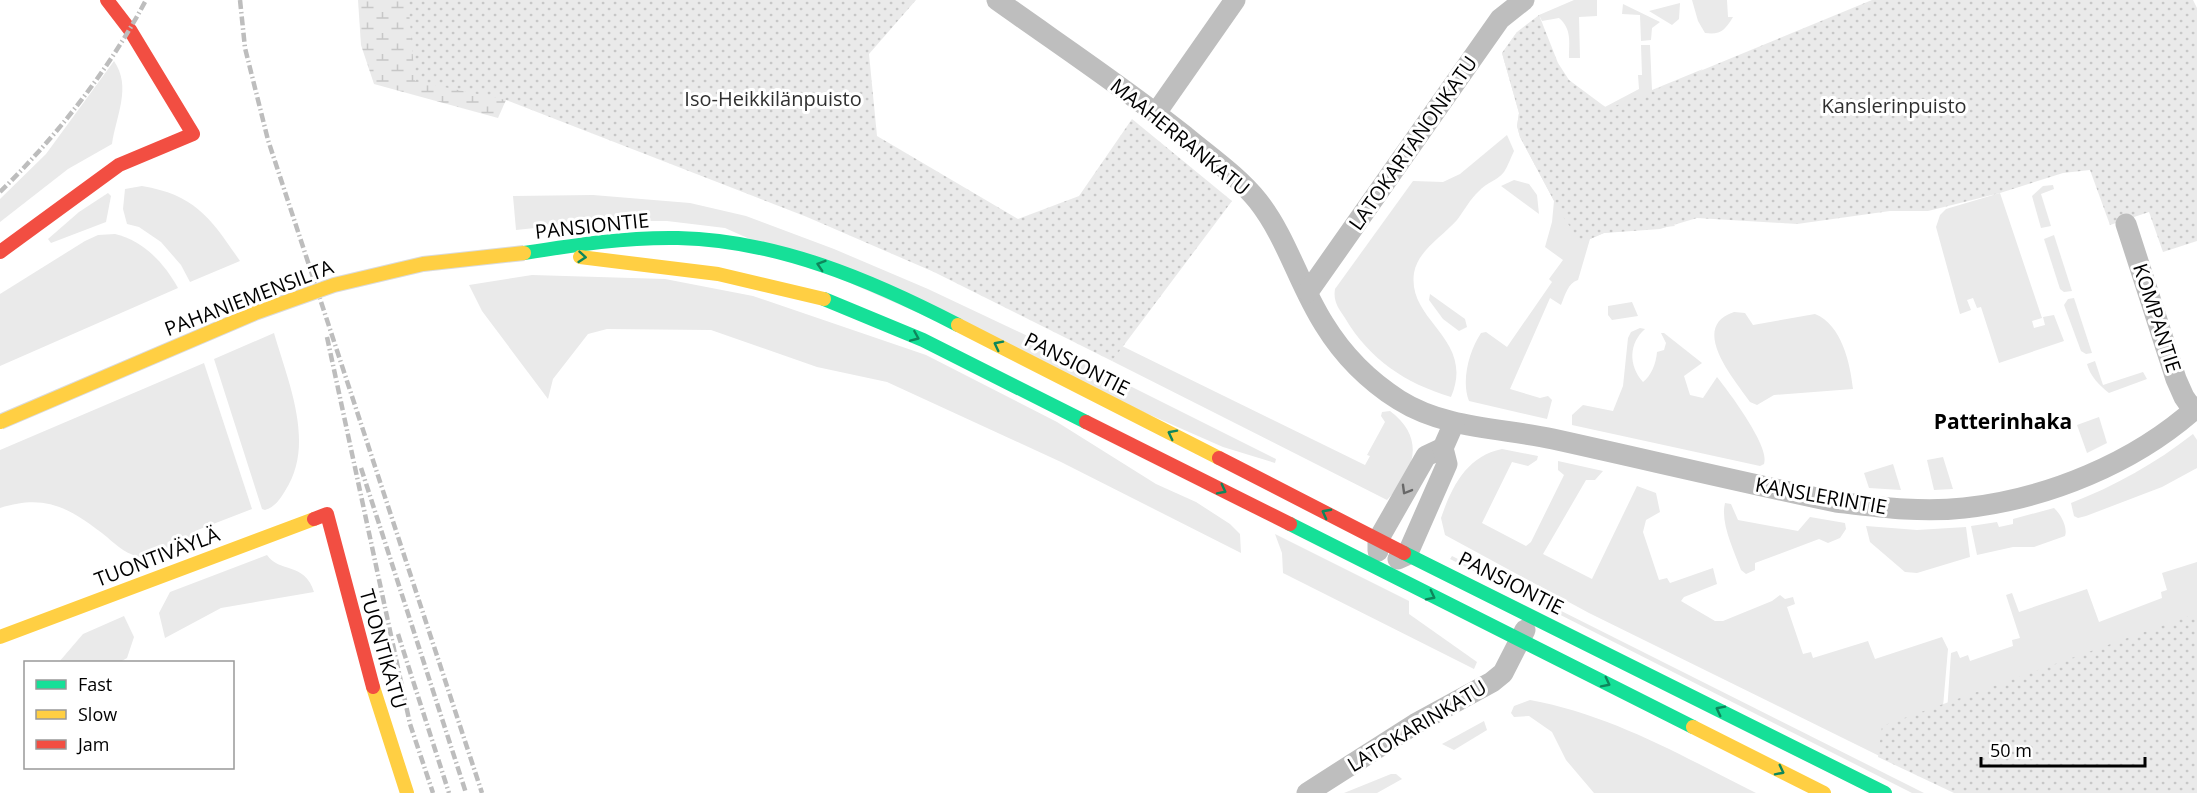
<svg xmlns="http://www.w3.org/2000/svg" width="2197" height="793" font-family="'Open Sans',sans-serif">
<defs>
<pattern id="wetland-marsh" width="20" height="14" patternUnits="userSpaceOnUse" patternTransform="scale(1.5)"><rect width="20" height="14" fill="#eaeaea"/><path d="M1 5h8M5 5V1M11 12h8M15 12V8" fill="none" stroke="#c7c7c7"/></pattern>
<pattern id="park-dots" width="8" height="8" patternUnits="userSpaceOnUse" patternTransform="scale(1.5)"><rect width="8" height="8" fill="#eaeaea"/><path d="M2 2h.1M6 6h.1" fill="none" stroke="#c7c7c7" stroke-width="1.8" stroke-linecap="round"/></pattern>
</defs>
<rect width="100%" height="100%" fill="#fff"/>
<g fill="#eaeaea">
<path d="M1574,0H1597V16L1579,17L1580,58H1569C1569,42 1572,29 1559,18L1542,21L1539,15Z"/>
<path d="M1692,0H1727L1728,17H1733C1725,30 1721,35 1705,33L1698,21Z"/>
<polygon points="1680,3 1679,19 1672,25 1649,11"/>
<polygon points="1623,4 1660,22 1652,28 1651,40 1641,41 1640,15 1622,14"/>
<path d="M1517,32L1675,226L1604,233L1590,239L1578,280C1568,283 1565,295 1561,305L1550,298L1510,389L1540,398L1548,396L1552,400L1547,419L1469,401C1461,381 1469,351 1481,333L1486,332L1507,347L1552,282L1549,279L1563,260L1545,247L1552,222L1554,201L1520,137L1517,126L1519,113L1502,53Z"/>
<polygon points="1641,45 1650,45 1652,90 1703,69 1627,122 1603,108 1639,89 1638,75 1642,75"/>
<path d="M114,61C132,87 116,116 112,144L68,169L0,222V199L46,154Z"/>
<path d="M1507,135L1514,151C1511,157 1508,166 1504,172C1498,180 1486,183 1479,191C1470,199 1464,211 1457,220C1443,236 1418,250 1414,273C1407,322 1476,338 1451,397C1405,383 1370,360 1345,318C1338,308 1333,301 1335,289L1413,181L1443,182L1460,174Z"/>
<polygon points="1514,180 1529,184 1537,195 1539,214 1501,186"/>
<polygon points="2053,185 2054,189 2041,194 2051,226 2041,228 2032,196 2043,186"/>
<path d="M142,186C196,195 211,219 240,261L190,282L181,265L161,242L139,227L127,224L123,209L125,189Z"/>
<polygon points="108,193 111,196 106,222 51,243 48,239 79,212"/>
<polygon points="2000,193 2042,318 2032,321 2034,328 2045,325 2043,317 2054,315 2064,341 1999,363 1981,307 1977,308 1973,298 1967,300 1971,310 1960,314 1936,227 1940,215 1946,209"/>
<polygon points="593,195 690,203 746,216 834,249 928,289 1074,358 1276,459 1275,463 1223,447 725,228 667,221 601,221 516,230 513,196"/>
<path d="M115,234C144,241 164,263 178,288L0,366V294L85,241L98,235Z"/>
<polygon points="2054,235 2072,291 2064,292 2060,289 2044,239"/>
<polygon points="532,275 665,279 753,296 926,355 1057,422 1156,484 1196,502 1230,524 1240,534 1241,553 1061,462 887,382 817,367 711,330 607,329 588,334 553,379 548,399 482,311 469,285"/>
<polygon points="1430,294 1465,319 1467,327 1459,331 1443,319 1429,300"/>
<polygon points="2074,298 2092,353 2086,354 2081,351 2064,305 2068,299"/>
<polygon points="1632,302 1638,316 1612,320 1608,315 1608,306"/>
<path d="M1734,312L1745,313L1753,325L1815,314C1842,325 1850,363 1853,389L1774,395L1757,405L1750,402C1735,380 1688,327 1734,312Z"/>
<path d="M1640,328L1645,329C1629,343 1628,365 1643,382C1651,376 1656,364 1657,352L1664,350L1666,343L1661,333H1664L1702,363L1684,376L1690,395L1703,398L1717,377C1729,392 1771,448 1764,464L1760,466L1572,425V415L1583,405L1613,411L1623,386L1628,338L1631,332Z"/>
<path d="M274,333C288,382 316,444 285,491C280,499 275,507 265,510L262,509L214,359Z"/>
<path d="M1122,346L1365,465L1370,456L1367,455L1385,422L1381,416L1382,412L1390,411C1426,438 1415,471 1387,500L1112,361Z"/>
<path d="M2095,361L2103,385L2143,372L2147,379L2109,393C2099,385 2090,376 2087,364Z"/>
<path d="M204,363L252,509L195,531L196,537L143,558C128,555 118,547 107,537C71,509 47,493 0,508V450Z"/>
<polygon points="2099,417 2107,443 2087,453 2077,425"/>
<path d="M2193,434L2197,440V468L2162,487L2086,516L2078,518L2074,516L2071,503C2115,486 2156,463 2193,434Z"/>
<path d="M1502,449L1538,456L1537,460L1528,466L1512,462L1482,523L1526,546L1531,542L1564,475L1558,470V461L1603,471L1595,480H1586L1543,554L1592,579L1637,486L1656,493L1660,512L1646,520L1643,532L1659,580L1667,578L1670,583L1713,568L1717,584L1684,597L1681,601L1715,621H1723L1772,601L1780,595L1785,599L1793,597L1795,604L1787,607L1803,654L1811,652L1813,658L1868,641L1875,659L1942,637L1948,649L1941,730L1922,777L1589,613L1445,535L1441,518C1452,486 1467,456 1502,449Z"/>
<polygon points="1943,457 1953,489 1934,490 1927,460"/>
<polygon points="1893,464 1901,490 1869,488 1864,473"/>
<path d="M1725,503L1731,504L1738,520L1798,531L1810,517L1845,523L1846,529L1840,538L1828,543L1819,539L1755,563V570L1746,574L1741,570C1734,550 1720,523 1725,503Z"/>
<path d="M2054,508C2061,514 2068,528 2065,536L2034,547H2013L1977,555L1971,526L1997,522L1999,527L2013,524V519Z"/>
<polygon points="1866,526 1917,530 1966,527 1970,557 1917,573 1905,572 1870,542"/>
<polygon points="1275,534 1409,601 1409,614 1477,662 1474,669 1283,573 1282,553"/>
<path d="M267,555C279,573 305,562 314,592L221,608L165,638L159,613L170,592Z"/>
<polygon points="1452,556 1924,793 1912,793 1450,559"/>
<polygon points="2197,562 2197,650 1947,712 1951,653 1957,651 1960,658 1968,655 1970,661 2013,646 2012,640 2020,638 2006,595 2012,593 2019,612 2087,589 2099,622 2162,598 2161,592 2167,590 2162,573"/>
<polygon points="124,616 134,637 127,658 120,662 59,662 83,634"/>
<path d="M1530,700C1612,715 1682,756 1756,793H1594L1566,760L1552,732L1529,716L1514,717L1511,713L1514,706Z"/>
<polygon points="1484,721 1487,730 1454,750 1442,744"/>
<polygon points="1391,774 1396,774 1402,779 1377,793 1344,793"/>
</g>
<polygon fill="url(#wetland-marsh)" points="358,0 509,0 506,100 498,118 374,84 361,45"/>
<g fill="url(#park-dots)">
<polygon points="408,0 916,0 869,54 877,136 1018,219 1079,196 1132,119 1232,201 1112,361 934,272 807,217 506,100 415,81"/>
<polygon points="1872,0 2193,0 2197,8 2197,241 2163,252 2149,212 2110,225 2090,170 2063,173 2000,193 1928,211 1890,211 1797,224 1697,218 1660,229 1604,233 1581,243 1560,212 1520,137 1517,126 1519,113 1502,53 1517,32 1539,15 1558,63 1569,80 1608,109"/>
<polygon points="2197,613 2197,793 1954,793 1878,757 1882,726"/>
</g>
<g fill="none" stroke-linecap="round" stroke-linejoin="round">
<g stroke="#bebebe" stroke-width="21">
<path d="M997,0C1060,45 1125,88 1185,136C1210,157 1238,176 1258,201C1287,238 1299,285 1324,324C1343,355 1369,381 1399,400C1445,429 1502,428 1553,439C1648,460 1741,482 1836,502C1878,507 1921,513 1964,508C2047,499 2135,463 2197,407"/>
<polyline points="1156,113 1235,0"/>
<polyline points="2126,224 2176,379 2184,397 2193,410"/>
<polyline points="1308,292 1500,19 1524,0"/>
<polyline points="1378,551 1378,540 1426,456 1443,448"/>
<polyline points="1398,559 1407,555 1447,464 1443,448 1454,423"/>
<polyline points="1307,793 1415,724 1492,682 1503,673 1525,630"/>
</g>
<g stroke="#16e098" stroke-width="14">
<path d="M524,253C575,245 626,237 678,238C777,240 871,280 958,325"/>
<polyline points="824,299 923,340 1086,422"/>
<polyline points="1290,524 1693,727"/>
<polyline points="1404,553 1885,793"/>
</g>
<g stroke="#ffcf43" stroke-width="14">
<polyline points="580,257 718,274 824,299"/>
<polyline points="958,325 1219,458"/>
<polyline points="0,637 314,519"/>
<polyline points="373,687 407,793"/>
<polyline points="1693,727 1824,793"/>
</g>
<g stroke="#f24e42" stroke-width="14">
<polyline points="0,252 119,165 193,134 130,30 107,0"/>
<polyline points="1086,422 1290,524"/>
<polyline points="1219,458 1404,553"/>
<polyline points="314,519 327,514 373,687"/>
</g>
<g stroke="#bdbdbd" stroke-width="4.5" stroke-dasharray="9 3 1.5 3" stroke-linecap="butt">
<polyline points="240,0 245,48 268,140 482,793"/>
<path d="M0,192C56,137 109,70 146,0"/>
<polyline points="327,337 410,724 433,793"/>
<polyline points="361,468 466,793"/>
<polyline points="398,634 449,793"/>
</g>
<defs>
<polyline id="slow-bridge" points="0,422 255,313 334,285 423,264 524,253"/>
</defs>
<use href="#slow-bridge" stroke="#dbdbdb" stroke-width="16" stroke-linecap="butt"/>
<use href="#slow-bridge" stroke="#ffcf43" stroke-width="14"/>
</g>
<defs><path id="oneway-chevron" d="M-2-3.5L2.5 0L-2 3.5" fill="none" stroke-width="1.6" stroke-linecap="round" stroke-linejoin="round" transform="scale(1.5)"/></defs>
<g stroke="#0d865b">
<use href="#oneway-chevron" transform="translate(582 257) rotate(5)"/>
<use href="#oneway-chevron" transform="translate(821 265) rotate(-162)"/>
<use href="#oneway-chevron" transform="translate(915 337) rotate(23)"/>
<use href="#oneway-chevron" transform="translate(998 345) rotate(-153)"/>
<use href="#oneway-chevron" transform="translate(1172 434) rotate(-153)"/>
<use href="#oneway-chevron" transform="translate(1222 490) rotate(27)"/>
<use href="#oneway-chevron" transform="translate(1326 513) rotate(-152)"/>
<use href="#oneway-chevron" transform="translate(1431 596) rotate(27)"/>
<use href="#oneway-chevron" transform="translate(1606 683) rotate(27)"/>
<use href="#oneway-chevron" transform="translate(1720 710) rotate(-153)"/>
<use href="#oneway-chevron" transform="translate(1780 771) rotate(27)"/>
</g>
<use stroke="#686868" href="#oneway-chevron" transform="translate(1406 490) rotate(120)"/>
<g text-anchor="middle" stroke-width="6" stroke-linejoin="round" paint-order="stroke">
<g font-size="20" fill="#303030" stroke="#fff">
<text x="773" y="106">Iso-Heikkilänpuisto</text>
<text x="1894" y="113">Kanslerinpuisto</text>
</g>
<g font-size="20" fill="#000" stroke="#fff">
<text transform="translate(1180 137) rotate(39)" y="7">MAAHERRANKATU</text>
<text transform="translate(1413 143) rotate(-55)" y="7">LATOKARTANONKATU</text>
<text transform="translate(592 226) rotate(-6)" y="7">PANSIONTIE</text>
<text transform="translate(249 298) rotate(-21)" y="7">PAHANIEMENSILTA</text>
<text transform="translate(2157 318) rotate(72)" y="7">KOMPANTIE</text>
<text transform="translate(1077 364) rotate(27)" y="7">PANSIONTIE</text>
<text transform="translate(1821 496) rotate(10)" y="7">KANSLERINTIE</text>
<text transform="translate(157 557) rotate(-21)" y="7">TUONTIVÄYLÄ</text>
<text transform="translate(1511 583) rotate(27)" y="7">PANSIONTIE</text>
<text transform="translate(383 649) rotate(74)" y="7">TUONTIKATU</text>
<text transform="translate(1417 726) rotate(-31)" y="7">LATOKARINKATU</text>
</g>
<g font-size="21" font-weight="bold" fill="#000" stroke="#fff">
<text x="2003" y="429">Patterinhaka</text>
</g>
</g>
<rect x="24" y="661" width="210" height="108" fill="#ffffff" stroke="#999999" stroke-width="1.5"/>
<rect x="36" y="680" width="30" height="9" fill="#16e098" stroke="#999999" stroke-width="1.5"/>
<text x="78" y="691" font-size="18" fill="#000000">Fast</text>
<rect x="36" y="710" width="30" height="9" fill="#ffcf43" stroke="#999999" stroke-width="1.5"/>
<text x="78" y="721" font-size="18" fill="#000000">Slow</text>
<rect x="36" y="740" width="30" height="9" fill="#f24e42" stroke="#999999" stroke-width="1.5"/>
<text x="78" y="751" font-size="18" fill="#000000">Jam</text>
<path d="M1981 757v9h164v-9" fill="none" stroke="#000000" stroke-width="3"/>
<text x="1990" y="757" font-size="18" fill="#000000" stroke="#ffffff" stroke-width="4.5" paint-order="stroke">50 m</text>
</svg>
